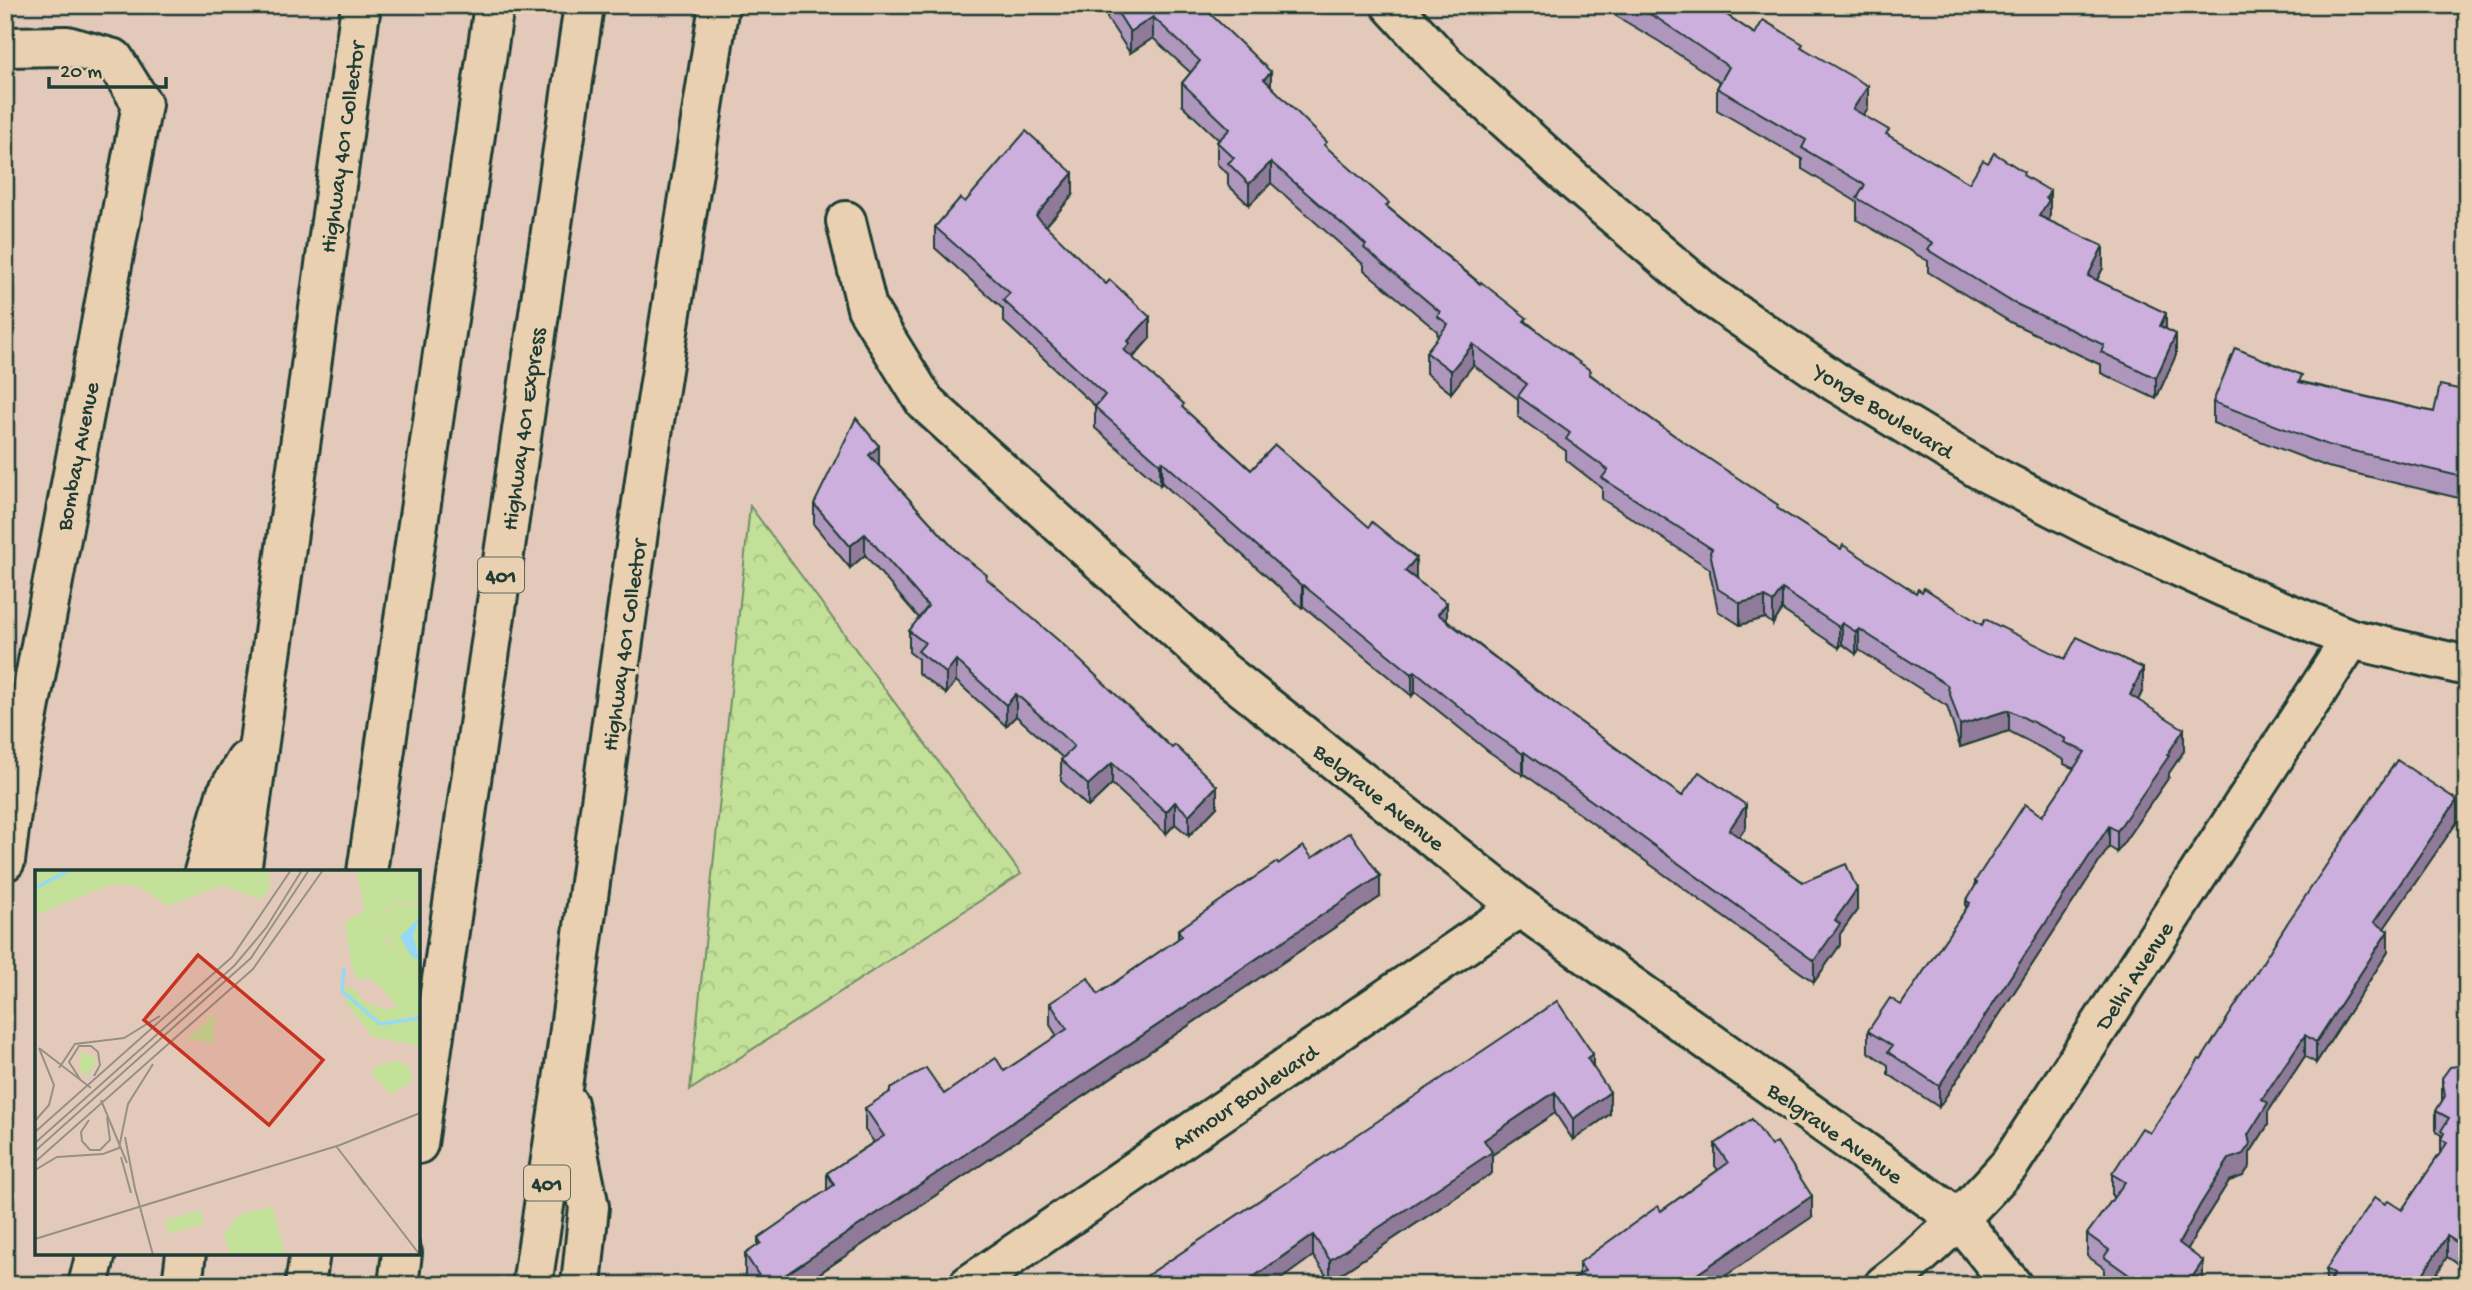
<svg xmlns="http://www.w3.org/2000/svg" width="2472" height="1290" font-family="'Gochi Hand',sans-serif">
<defs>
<pattern id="forest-crowns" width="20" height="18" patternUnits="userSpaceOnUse" patternTransform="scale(1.75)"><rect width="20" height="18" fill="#c2e098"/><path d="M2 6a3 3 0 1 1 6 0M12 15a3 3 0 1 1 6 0" fill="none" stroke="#a6c184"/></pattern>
</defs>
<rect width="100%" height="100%" fill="#e3c9ba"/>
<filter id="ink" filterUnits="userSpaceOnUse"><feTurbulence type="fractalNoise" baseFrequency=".0143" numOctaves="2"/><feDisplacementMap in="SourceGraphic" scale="14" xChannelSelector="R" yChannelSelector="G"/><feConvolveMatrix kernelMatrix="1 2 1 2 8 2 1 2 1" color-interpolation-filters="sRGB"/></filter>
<g filter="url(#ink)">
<polygon fill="url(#forest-crowns)" stroke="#708e66" stroke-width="2" points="750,506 1021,874 690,1090"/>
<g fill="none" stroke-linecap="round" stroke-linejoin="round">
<defs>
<g id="minor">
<polyline points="1391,5 1446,65 1573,180 1707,294 1837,383 1979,469 2094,528 2226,588 2351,639 2467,666"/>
<polyline points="5,47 67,46 114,59 142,104 14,790 5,861"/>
<polyline points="846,221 867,308 925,402 1222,671 1520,907 1960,1220 2012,1285"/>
<polyline points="969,1285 1520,907"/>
<path d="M1884,1285C1931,1249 1971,1208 2010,1164L2351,639"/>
</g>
<g id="motorway">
<polyline points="204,872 226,795 246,761"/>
<polyline points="241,872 361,5"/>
<polyline points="367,872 494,5"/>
<polyline points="568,1104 589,1207 581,1285"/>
<polyline points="418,1144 584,5"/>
<polyline points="88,1285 96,1253"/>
<polyline points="182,1285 186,1253"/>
<polyline points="305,1285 310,1253"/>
<polyline points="398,1285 402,1253"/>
<polyline points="532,1285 563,1080 647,466 719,5"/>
</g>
</defs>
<use href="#minor" stroke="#1f3d34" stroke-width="44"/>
<use href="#motorway" stroke="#1f3d34" stroke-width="44"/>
<use href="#minor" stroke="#e9d0b1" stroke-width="38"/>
<use href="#motorway" stroke="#e9d0b1" stroke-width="38"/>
</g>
<g fill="#af96bd" stroke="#1f3d34" stroke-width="2">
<polygon points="1107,5 1201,5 1271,86 1327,148 1389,208 1591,375 1675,436 1778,509 1841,549 1916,593 1982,625 2143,690 2138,700 2184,751 2169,773 2169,777 2117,852 2109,847 1939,1107 1888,1074 1888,1065 1868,1052 1868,1031 1901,1005 1966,909 1966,901 1975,887 1975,881 2042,816 2075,769 2064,764 2064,760 2009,731 1960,747 1947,706 1859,650 1856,654 1842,644 1839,648 1782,610 1773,624 1765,618 1740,625 1718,611 1710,573 1710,569 1602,499 1602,488 1566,460 1566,451 1518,417 1518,399 1473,365 1451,393 1426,373 1426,352 1438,337 1437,331 1364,270 1364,265 1271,183 1249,205 1228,185 1228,174 1217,164 1217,142 1219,140 1182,105 1182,83 1191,73 1153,38 1130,53 1107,18"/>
<polygon points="1604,5 1712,5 1755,34 1803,48 1868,108 1863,115 1889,136 1969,183 1988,163 2024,176 2050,212 2049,221 2103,268 2097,280 2166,329 2176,355 2156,399 2101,373 2101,365 2012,323 1928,272 1928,261 1857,220 1857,202 1802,169 1802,159 1717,110 1717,88 1720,82 1660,42 1616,16 1616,14 1604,7"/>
<polygon points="1073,195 1046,226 1150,338 1133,358 1184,409 1251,470 1416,579 1447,620 1557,705 1682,796 1746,827 1739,837 1803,882 1857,910 1840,934 1840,945 1814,982 1524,774 1523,775 1488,751 1415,692 1412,696 1303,606 1302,608 1162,483 1160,485 1095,428 1095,406 1003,321 1003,309 935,248 935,227 965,202"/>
<polygon points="2302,382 2434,412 2467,391 2467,500 2328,467 2213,423 2213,402"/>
<polygon points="879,466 956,551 987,579 1217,807 1189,836 1175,824 1166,834 1112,784 1088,807 1061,781 1061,760 1063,758 1016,716 1006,726 956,681 946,694 918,673 918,659 909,652 909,631 919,618 865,555 850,568 814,525 814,504"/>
<polygon points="2457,822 2384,928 2388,952 2316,1063 2305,1056 2268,1112 2268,1125 2250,1153 2250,1166 2243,1176 2229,1181 2200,1227 2187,1250 2203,1282 2202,1285 2114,1285 2104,1278 2104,1268 2087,1256 2087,1234 2114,1197 2112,1196 2112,1174 2150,1133 2201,1060"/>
<polygon points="1312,858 1380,897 802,1285 751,1285 745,1276 745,1254 758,1246 758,1238 827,1191 827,1173 874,1142 865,1130 865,1108 944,1094 1004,1071 1057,1036 1050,1025 1050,1003 1098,994 1178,939 1178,930 1278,864"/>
<polygon points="2467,1065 2467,1270 2447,1257 2326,1285 2326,1269 2385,1204 2402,1210 2441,1152 2441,1135 2436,1132 2436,1111 2442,1101 2442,1078"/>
<polygon points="1593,1067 1610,1114 1573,1140 1555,1113 1492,1155 1492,1173 1330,1281 1313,1256 1133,1285"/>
<polygon points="1715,1144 1812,1217 1579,1275 1579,1263 1661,1211 1718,1170 1715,1166"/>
</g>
<g fill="#8f7a9a" stroke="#1f3d34" stroke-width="2">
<polygon points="1153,17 1153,38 1130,53 1130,32"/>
<polygon points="1271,72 1271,93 1264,79"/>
<polygon points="1868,86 1868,108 1853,131 1853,109"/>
<polygon points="13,126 13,147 5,196 5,175"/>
<polygon points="1271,162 1271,183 1249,205 1249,184"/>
<polygon points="1073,173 1073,195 1036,237 1036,216"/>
<polygon points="2050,191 2050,212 2049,221 2039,216 2046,198"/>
<polygon points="2103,246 2103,268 2088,297 2088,276"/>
<polygon points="2166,313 2166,335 2160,326"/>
<polygon points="1150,317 1150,338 1130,360 1124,350 1128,341"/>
<polygon points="2176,334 2176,355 2156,399 2156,378"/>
<polygon points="1473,344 1473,365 1451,393 1451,371"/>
<polygon points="879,446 879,468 869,455"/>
<polygon points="1162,461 1162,483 1160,485 1160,464"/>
<polygon points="865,534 865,555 850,568 850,546"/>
<polygon points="1416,558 1416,579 1405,571"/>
<polygon points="1303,585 1303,606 1302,608 1302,586"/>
<polygon points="1782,589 1782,610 1773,624 1773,602"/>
<polygon points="1765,597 1765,618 1740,625 1740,603"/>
<polygon points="1447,603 1447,624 1438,614"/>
<polygon points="1842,623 1842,644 1839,648 1839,627"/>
<polygon points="1859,629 1859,650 1856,654 1856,632"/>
<polygon points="956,660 956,681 946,694 946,673"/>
<polygon points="2143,668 2143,690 2130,716 2130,695"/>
<polygon points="1415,671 1415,692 1412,696 1412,674"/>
<polygon points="1016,694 1016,716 1006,726 1006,705"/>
<polygon points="2009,710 2009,731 1960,747 1960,725"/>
<polygon points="2184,729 2184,751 2169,773 2169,777 2117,852 2117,831"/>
<polygon points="1524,752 1524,774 1523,775 1523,754"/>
<polygon points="1112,763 1112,784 1088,807 1088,785"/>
<polygon points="1217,786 1217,807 1189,836 1189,815"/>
<polygon points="2457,800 2457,822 2374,943 2374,922"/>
<polygon points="1175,802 1175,824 1166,834 1166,812"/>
<polygon points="1746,805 1746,827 1729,851 1729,830"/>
<polygon points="2109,826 2109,847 1939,1107 1939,1086"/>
<polygon points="1380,876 1380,897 802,1285 770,1285"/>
<polygon points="1857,889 1857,910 1840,934 1840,945 1814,982 1814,961 1835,920"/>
<polygon points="2388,931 2388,952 2316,1063 2316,1042"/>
<polygon points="2305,1035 2305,1056 2268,1112 2268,1125 2250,1153 2250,1166 2243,1176 2229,1181 2200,1227 2179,1265 2179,1243 2200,1205 2229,1159 2248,1135 2262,1099"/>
<polygon points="1593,1054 1593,1075 1587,1058"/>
<polygon points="1555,1092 1555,1113 1492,1155 1492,1173 1330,1281 1330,1260 1484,1140"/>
<polygon points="1610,1092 1610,1114 1573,1140 1573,1119"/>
<polygon points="1812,1196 1812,1217 1712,1285 1681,1285"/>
<polygon points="1313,1235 1313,1256 1273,1285 1242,1285"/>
<polygon points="2447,1236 2447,1257 2430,1285 2416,1285"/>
<polygon points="2203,1261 2203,1282 2202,1285 2187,1285"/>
<polygon points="2172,1275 2172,1285 2164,1285"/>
</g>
<g fill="#ccafdc" stroke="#1f3d34" stroke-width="2">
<polygon points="1113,5 1201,5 1271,72 1264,79 1327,142 1324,145 1389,203 1386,206 1480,284 1481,282 1527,318 1524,321 1591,371 1589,374 1675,436 1778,505 1777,508 1841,549 1843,545 1916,593 1918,589 1922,592 1924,588 1982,625 1985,619 2065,659 2077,637 2143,668 2130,695 2184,729 2167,755 2169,756 2117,831 2109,826 1939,1086 1888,1052 1892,1046 1868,1031 1890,998 1901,1005 1970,903 1966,901 1977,883 1975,881 2025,804 2042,816 2085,752 2064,742 2066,739 2009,710 1960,725 1947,685 1859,629 1856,632 1842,623 1839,627 1782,589 1773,602 1765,597 1740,603 1718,589 1710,552 1712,549 1602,478 1608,470 1566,439 1570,433 1518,396 1527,384 1473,344 1451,371 1426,352 1448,324 1437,316 1440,312 1364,248 1366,245 1271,162 1249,184 1228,163 1234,158 1217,142 1230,129 1182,83 1200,61 1153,17 1130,32"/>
<polygon points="1634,5 1712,5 1755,34 1763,20 1803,44 1801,47 1868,86 1853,109 1889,130 1886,134 1969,183 1983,160 1988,163 1994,153 2024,172 2023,175 2050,191 2046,198 2049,200 2039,216 2103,246 2088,276 2166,313 2160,326 2176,334 2156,378 2101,352 2104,345 2012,302 1928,250 1933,243 1857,198 1865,185 1802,148 1806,140 1717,88 1729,67 1660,20"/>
<polygon points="5,125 13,126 5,175"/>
<polygon points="1026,131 1073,173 1036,216 1106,284 1110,280 1150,317 1128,341 1130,343 1124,350 1184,404 1182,407 1251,470 1275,445 1369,527 1372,522 1416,558 1405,571 1447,603 1438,614 1557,705 1682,796 1699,772 1746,805 1729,830 1803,882 1846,864 1857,889 1835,920 1840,924 1814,961 1524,752 1523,754 1488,730 1415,671 1412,674 1303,585 1302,586 1162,461 1160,464 1095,407 1105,395 1003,300 1010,293 935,227 960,198 965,202"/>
<polygon points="2235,348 2302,375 2299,382 2434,412 2440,385 2467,391 2467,478 2328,445 2213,402"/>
<polygon points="856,418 879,446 869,455 956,551 987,575 986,578 1066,647 1172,748 1175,745 1217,786 1189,815 1175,802 1166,812 1112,763 1088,785 1061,760 1074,746 1016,694 1006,705 956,660 946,673 918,651 925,643 909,631 928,606 865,534 850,546 814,504"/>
<polygon points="2397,760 2457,800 2374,922 2388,931 2316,1042 2305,1035 2262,1099 2268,1103 2248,1135 2250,1144 2243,1154 2229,1159 2200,1205 2179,1243 2203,1261 2187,1285 2185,1285 2172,1275 2164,1285 2143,1285 2104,1257 2109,1250 2087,1234 2125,1182 2112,1174 2142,1128 2150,1133 2199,1059 2201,1060 2288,922"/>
<polygon points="1350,832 1380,876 770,1285 765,1285 745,1254 761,1243 758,1238 834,1185 827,1173 884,1136 865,1108 890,1092 890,1089 926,1068 944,1094 996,1058 1004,1071 1067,1029 1050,1003 1088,978 1098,994 1182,936 1178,930 1277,862 1278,864 1303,846 1312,858"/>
<polygon points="1557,1001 1593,1054 1587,1058 1610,1092 1573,1119 1555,1092 1484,1140 1492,1152 1330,1260 1313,1235 1242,1285 1133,1285"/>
<polygon points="2467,1065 2467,1249 2447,1236 2416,1285 2327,1285 2334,1274 2326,1269 2375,1197 2385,1204 2388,1201 2402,1210 2447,1143 2441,1139 2444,1133 2441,1131 2449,1118 2436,1111 2445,1096 2442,1078 2450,1067"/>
<polygon points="1752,1119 1771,1146 1777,1142 1812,1196 1681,1285 1565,1285 1585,1271 1579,1263 1658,1206 1661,1211 1728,1163 1715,1144"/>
</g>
</g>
<g text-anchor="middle" stroke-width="7" stroke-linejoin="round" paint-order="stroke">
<g fill="#e9d0b1" stroke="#5c695a" stroke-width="2">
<rect x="478" y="557.5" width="46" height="35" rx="5"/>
<rect x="524" y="1165.5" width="46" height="35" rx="5"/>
</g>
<g font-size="21" font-weight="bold" fill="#1f3d34">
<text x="501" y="582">401</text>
<text x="547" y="1190">401</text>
</g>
<g font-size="23" fill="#1f3d34" stroke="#e9d0b1">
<text transform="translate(341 147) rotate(-82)" y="8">Highway 401 Collector</text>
<text transform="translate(1884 410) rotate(32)" y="8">Yonge Boulevard</text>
<text transform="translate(522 429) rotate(-82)" y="8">Highway 401 Express</text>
<text transform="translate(76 456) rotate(-79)" y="8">Bombay Avenue</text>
<text transform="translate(623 645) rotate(-82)" y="8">Highway 401 Collector</text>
<text transform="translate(1380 796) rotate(38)" y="8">Belgrave Avenue</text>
<text transform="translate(2133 975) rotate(-57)" y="8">Delhi Avenue</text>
<text transform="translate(1244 1096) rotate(-34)" y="8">Armour Boulevard</text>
<text transform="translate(1836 1132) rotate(35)" y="8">Belgrave Avenue</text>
</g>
</g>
<g transform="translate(35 870)">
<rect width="385" height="385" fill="#e3c9ba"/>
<path d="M359,32L385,36V109L361,84L345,50ZM363,190L374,197L378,211L355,224L336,203L341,196Z" fill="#c2e098"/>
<path d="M322,0H383L382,33L358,31L348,43L352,72L385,111V176L338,167L311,133L310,116L319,119L330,132L350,139L363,137L338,110L321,108L316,92L310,52L329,41ZM180,143L178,173L152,169ZM47,182L60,187V194L51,207L44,197Z" fill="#c2e098"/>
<path d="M0,0H234V21L224,29L187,15L133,36L103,16L77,14L0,45ZM165,340L169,353L134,364L130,350Z" fill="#c2e098"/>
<path d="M238,337L250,385H196L189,366L198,351L208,343Z" fill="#c2e098"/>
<path d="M385,47L378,66L385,90L377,87L365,67Z" fill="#95d9f7"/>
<path fill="none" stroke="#95d9f7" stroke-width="3.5" d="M0,18L35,0M309,98L307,121L345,154L385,148"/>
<path fill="none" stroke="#959184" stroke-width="2" d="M4,178L56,218M24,198L40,174L89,168L125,146M45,209L34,192L44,176H56L63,182L65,195L59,206M66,230L92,293M54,250L46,262L47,271L55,280H65L75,270L72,247M0,251L14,235L19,215L4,178M0,262L197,87L256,0M90,267L100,319M0,273L199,96L231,58L267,0M301,276L385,385M0,281L216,88L274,0M86,287L96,323M0,292L218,99L288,0M315,294L330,315M0,300L22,287L68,284L84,278L93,234L118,194M99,315L118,385M0,369L305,275L385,243"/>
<path fill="#c8321e" fill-opacity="0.15" stroke="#c8321e" stroke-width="3.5" d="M163,85L288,190L234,255L109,150Z"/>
<rect width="385" height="385" fill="none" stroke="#1f3d34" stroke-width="3.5"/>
</g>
<rect width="2472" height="1290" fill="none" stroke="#e9d0b1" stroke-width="28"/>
<rect x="14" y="14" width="2444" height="1262" fill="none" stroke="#1f3d34" stroke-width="2.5" filter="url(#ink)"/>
<path d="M49 77v10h117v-10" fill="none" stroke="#1f3d34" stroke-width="3.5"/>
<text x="60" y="77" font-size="21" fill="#1f3d34" stroke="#e9d0b1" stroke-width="5" paint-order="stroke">20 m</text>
</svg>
